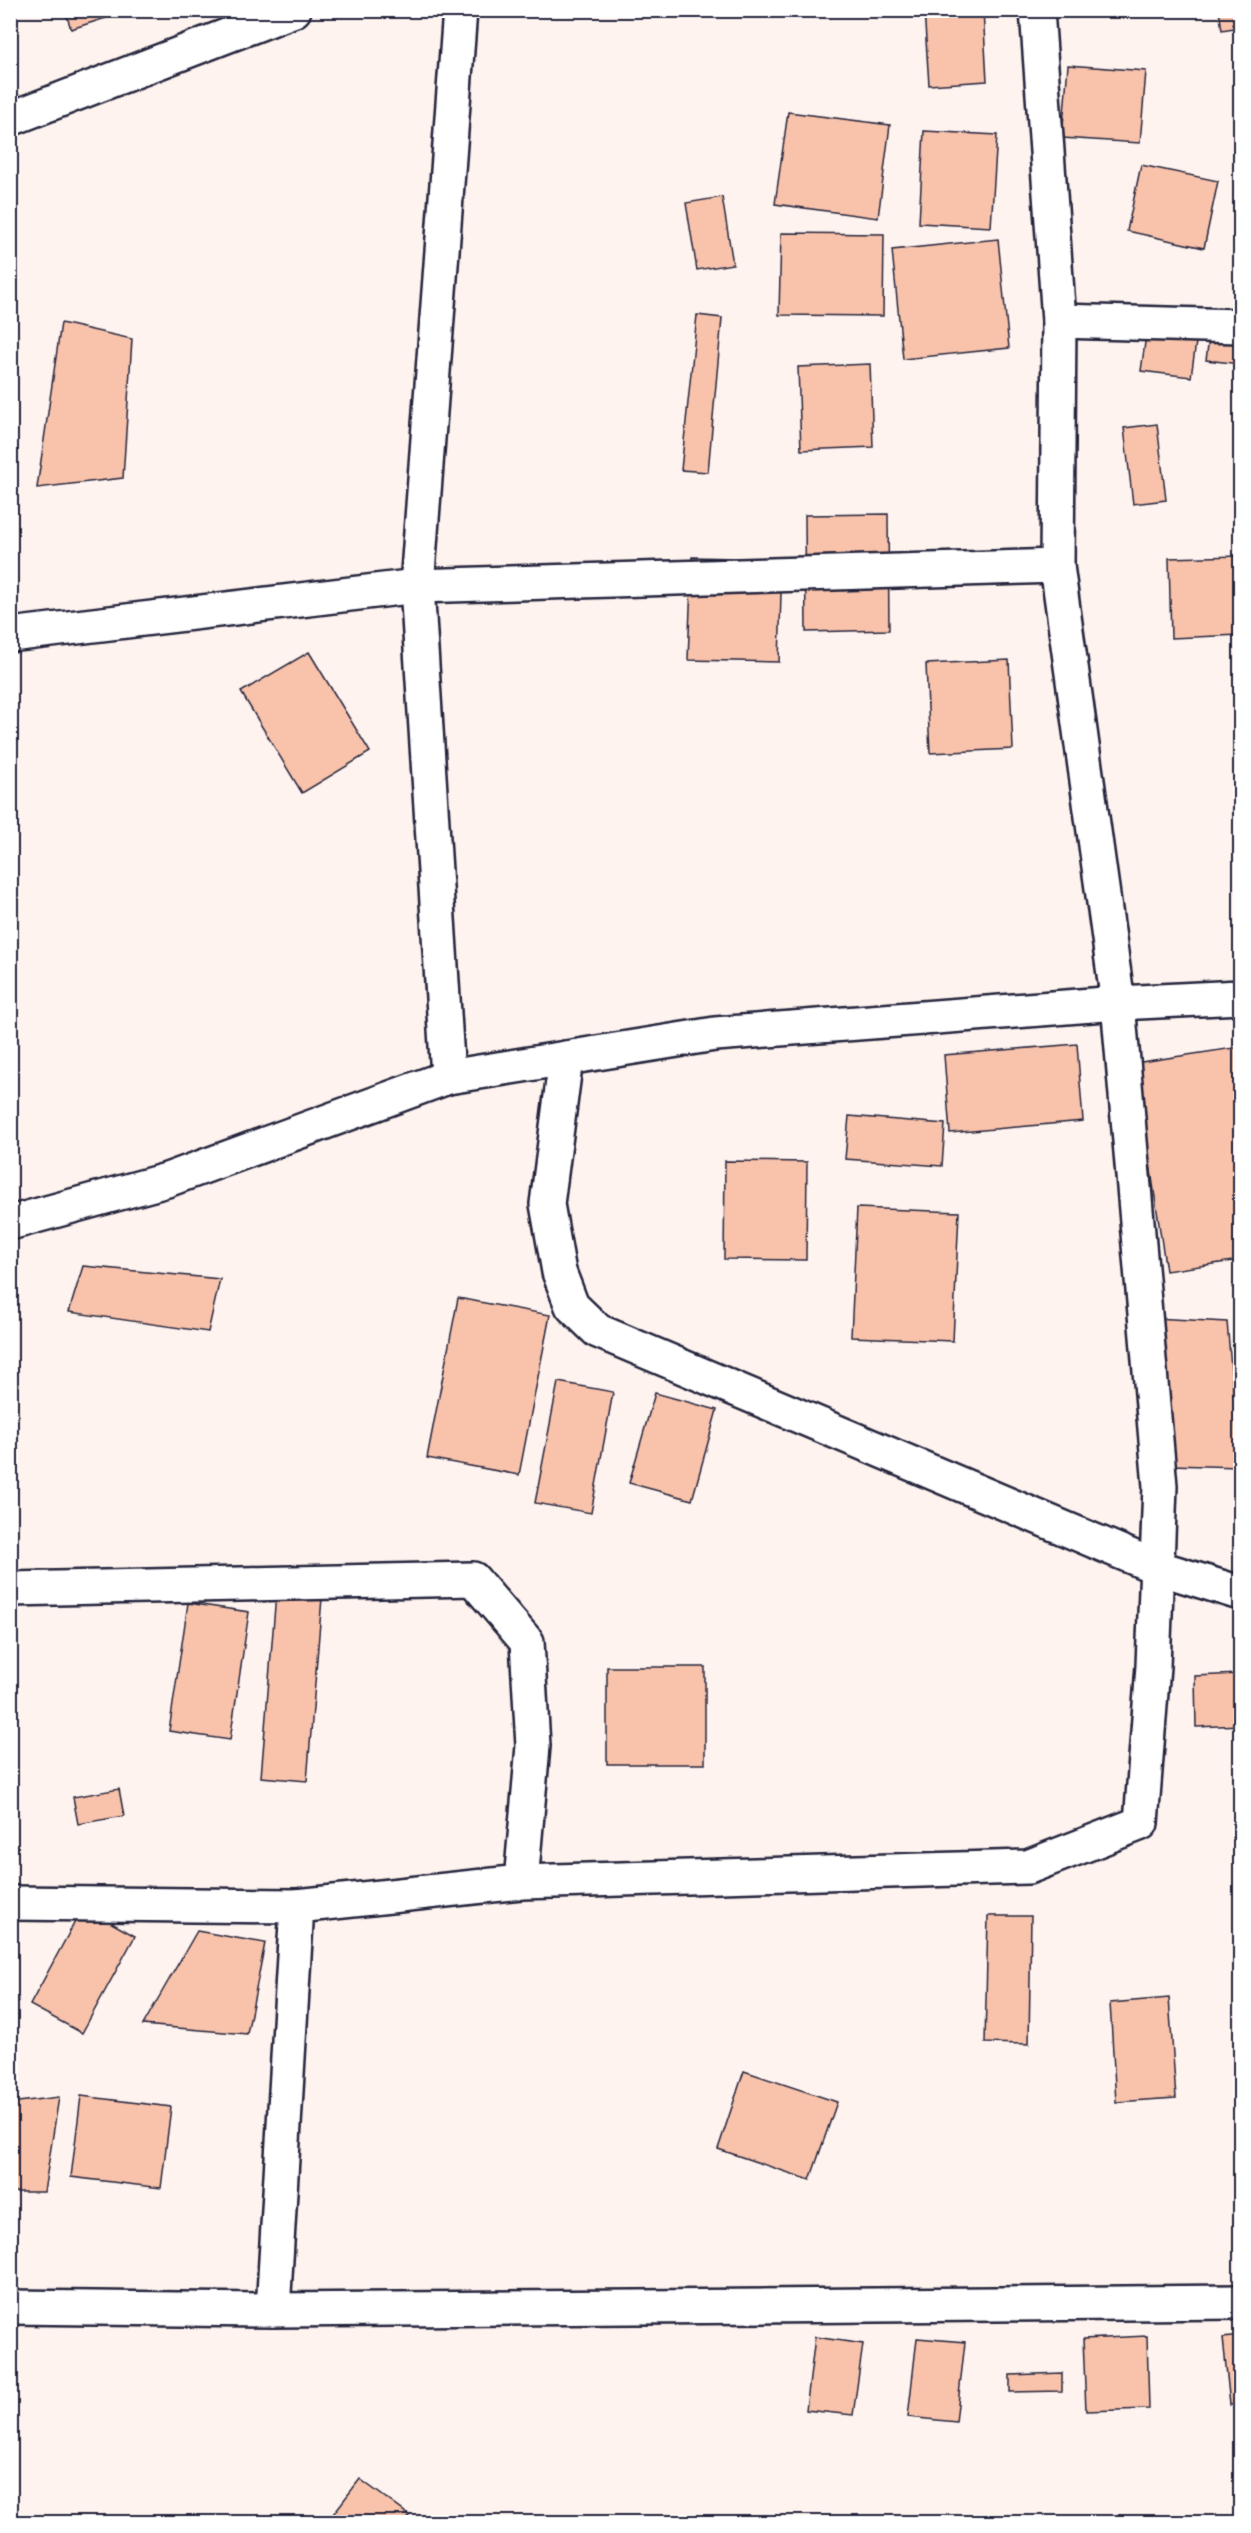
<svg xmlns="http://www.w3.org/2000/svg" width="1251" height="2533" font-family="'Indie Flower',sans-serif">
<rect width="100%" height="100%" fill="#fef3ee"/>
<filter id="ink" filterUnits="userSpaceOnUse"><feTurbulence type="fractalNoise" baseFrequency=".0167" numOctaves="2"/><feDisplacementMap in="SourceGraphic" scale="12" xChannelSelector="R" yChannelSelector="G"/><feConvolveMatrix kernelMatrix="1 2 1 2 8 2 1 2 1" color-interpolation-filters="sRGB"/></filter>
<g filter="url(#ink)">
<g fill="#f9c3ab" stroke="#22223b" stroke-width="1.5">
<polygon points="65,10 131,10 71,29"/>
<polygon points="924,10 983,10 987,81 929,85"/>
<polygon points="1219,10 1240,10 1240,27 1222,30"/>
<polygon points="1068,65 1146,71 1140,143 1062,138"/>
<polygon points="788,112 890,125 878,218 775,204"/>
<polygon points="924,131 997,135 991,227 919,223"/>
<polygon points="1141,165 1218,181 1204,248 1127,231"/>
<polygon points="722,197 733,264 697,270 686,203"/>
<polygon points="781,233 884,234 883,316 779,315"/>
<polygon points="998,239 1009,348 903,359 892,250"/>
<polygon points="1213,308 1240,312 1240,364 1206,360"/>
<polygon points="1149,314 1199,321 1191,377 1141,371"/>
<polygon points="697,315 722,318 708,472 681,470"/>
<polygon points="61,323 132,339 123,478 37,488"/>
<polygon points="870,364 873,447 801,450 798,367"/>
<polygon points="1157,424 1166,500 1133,504 1124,428"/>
<polygon points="888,514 889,630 806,632 805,515"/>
<polygon points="1240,556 1240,635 1171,638 1169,558"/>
<polygon points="692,557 782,559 779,662 688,660"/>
<polygon points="309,652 370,752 302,793 241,692"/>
<polygon points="1009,660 1013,749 930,753 926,664"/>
<polygon points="1077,1044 1083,1121 950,1133 944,1055"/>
<polygon points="1240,1047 1240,1260 1166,1271 1135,1063"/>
<polygon points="849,1116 945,1124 942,1166 845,1159"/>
<polygon points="725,1161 807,1162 806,1260 724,1259"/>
<polygon points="857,1208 959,1212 953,1341 851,1337"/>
<polygon points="83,1266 220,1279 208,1332 69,1312"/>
<polygon points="458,1298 550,1315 519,1475 427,1458"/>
<polygon points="1154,1318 1227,1322 1240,1467 1171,1465"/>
<polygon points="558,1382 613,1392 591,1513 535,1503"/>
<polygon points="655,1393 717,1410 692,1500 629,1483"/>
<polygon points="276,1594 322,1598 307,1781 261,1777"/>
<polygon points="188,1603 249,1612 230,1740 169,1731"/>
<rect x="607" y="1667" width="98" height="97"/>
<polygon points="1240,1674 1240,1725 1196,1727 1195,1676"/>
<polygon points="119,1789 124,1816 78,1824 73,1797"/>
<polygon points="83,1907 135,1936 82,2033 30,2005"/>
<polygon points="988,1916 1031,1916 1029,2044 985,2043"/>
<polygon points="197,1931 265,1943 247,2034 143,2025"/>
<polygon points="1169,1998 1176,2098 1116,2102 1110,2003"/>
<polygon points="744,2071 837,2102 810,2180 718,2149"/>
<polygon points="81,2096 171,2107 161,2188 71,2177"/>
<polygon points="59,2097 44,2192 10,2192 10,2103"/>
<polygon points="1147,2336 1149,2409 1086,2411 1083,2339"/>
<polygon points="1240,2336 1240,2404 1230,2405 1223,2338"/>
<polygon points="815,2337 863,2344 853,2415 806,2410"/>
<polygon points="917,2338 965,2342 956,2422 908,2417"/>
<polygon points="1062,2373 1062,2391 1010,2392 1010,2375"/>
<polygon points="360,2479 410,2516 405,2522 327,2522"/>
</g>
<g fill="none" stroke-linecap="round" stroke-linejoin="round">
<defs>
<g id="minor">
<polyline points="1037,10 1059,321 1057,566 1118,1003 1160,1486 1153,1666 1141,1823 1028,1867 521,1882 297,1906 273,2310 1240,2302"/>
<polyline points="10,119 294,10"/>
<polyline points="1059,321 1240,326"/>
<polyline points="10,635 417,586 1057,566"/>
<polyline points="566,1058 547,1204 559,1272 572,1306 598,1331 1156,1567 1240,1593"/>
<polyline points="448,1077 417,586 460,10"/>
<polyline points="10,1223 167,1180 448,1077 715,1034 1118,1003 1240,997"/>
<polyline points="10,1589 473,1579 527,1642 533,1746 521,1882"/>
<polyline points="10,1903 297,1906"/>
<polyline points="10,2307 273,2310"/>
</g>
</defs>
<use href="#minor" stroke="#22223b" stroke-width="38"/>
<use href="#minor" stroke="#fff" stroke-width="33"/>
</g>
</g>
<rect width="1251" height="2533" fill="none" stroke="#fff" stroke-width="36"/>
<rect x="18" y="18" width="1215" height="2497" fill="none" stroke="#22223b" stroke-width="2" filter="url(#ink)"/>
</svg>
